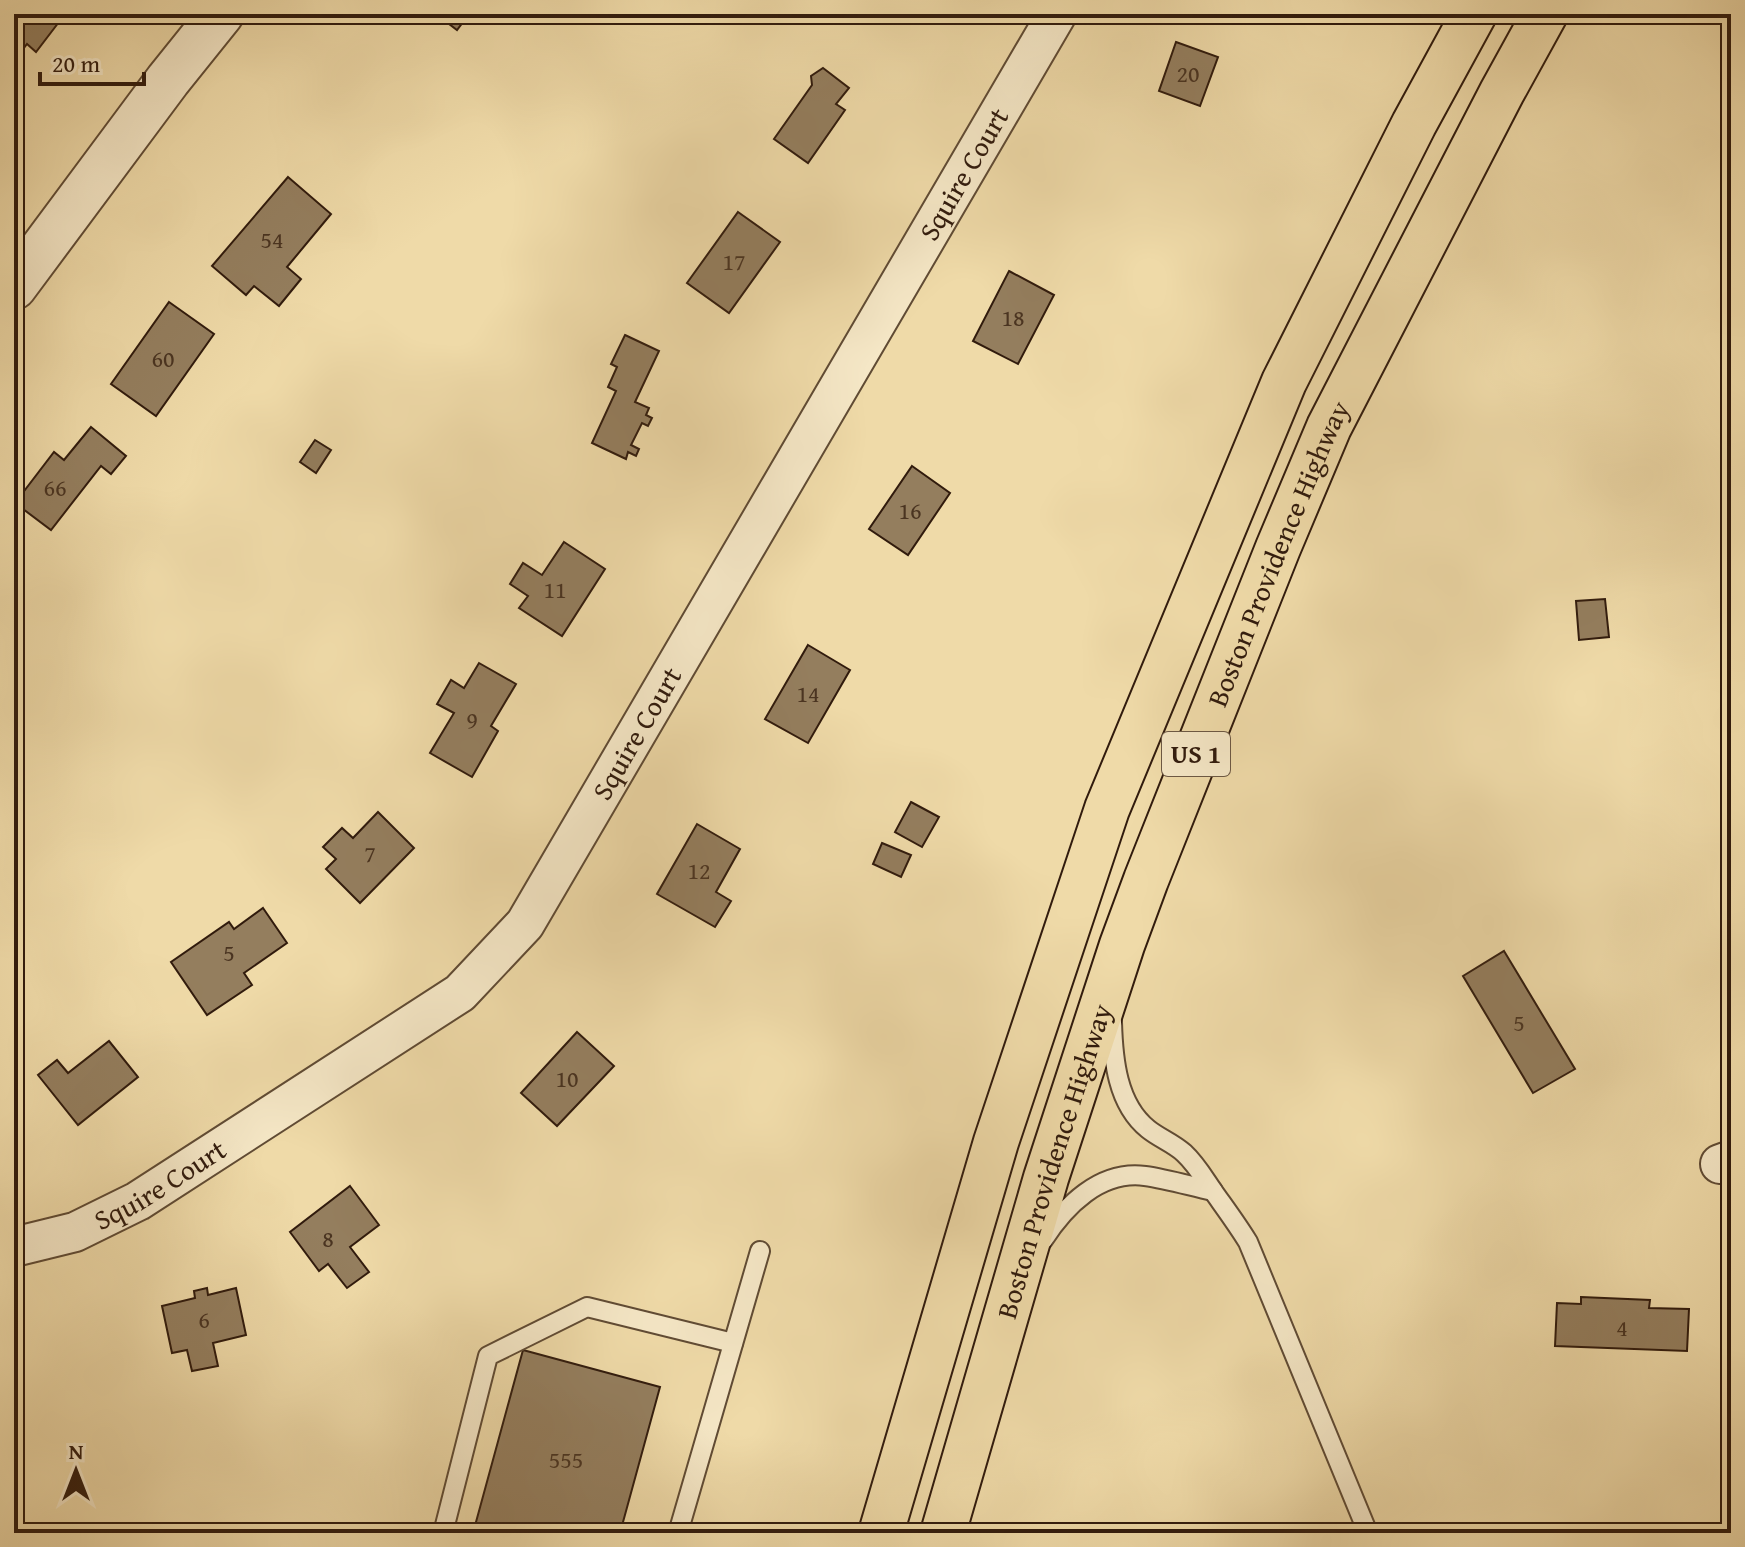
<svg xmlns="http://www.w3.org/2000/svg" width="1745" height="1547" font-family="'Gentium Book Plus',serif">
<rect width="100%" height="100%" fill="#efdaa8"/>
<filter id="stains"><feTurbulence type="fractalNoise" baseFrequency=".0025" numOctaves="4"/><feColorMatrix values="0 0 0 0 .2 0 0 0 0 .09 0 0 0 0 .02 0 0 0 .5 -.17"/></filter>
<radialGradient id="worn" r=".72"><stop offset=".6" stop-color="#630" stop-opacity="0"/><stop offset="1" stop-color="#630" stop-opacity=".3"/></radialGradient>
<g fill="#947e5e" stroke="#311b0d" stroke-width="2">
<polygon points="14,14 57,14 62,18 36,52 27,44 14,61"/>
<polygon points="436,14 469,14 457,30"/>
<polygon points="1176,42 1218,57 1200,106 1159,91"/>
<polygon points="823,68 849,88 836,104 845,110 808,163 774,139 812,85 811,76"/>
<polygon points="288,177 331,214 287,267 301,279 279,306 254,286 246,295 212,266"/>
<polygon points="738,212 780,242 729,313 687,283"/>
<polygon points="1009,271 1054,295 1018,364 973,341"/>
<polygon points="169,302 214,334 156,416 111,384"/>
<polygon points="625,335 659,351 635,402 649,408 646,415 652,418 648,426 642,423 631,445 639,449 636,456 628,452 626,459 592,443 616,391 608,387 617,367 611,364"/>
<polygon points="91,427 126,456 111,474 101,466 51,530 15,503 54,452 64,460"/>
<polygon points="315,440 331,450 316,473 300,462"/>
<polygon points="912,466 950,493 908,555 869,529"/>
<polygon points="564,542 605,569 562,636 519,608 528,596 510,584 523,563 542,575"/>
<polygon points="1605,599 1609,637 1579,640 1576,601"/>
<polygon points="808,645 850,670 808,743 765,719"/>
<polygon points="479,663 516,684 491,726 498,731 472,777 430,753 454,713 437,704 451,680 464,688"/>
<polygon points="911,802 939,817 922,847 895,832"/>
<polygon points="378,812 414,848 360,903 326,869 336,859 323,847 342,828 353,838"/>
<polygon points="697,824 740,849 716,892 731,901 715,927 657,894"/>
<polygon points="882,843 911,855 901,877 873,864"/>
<polygon points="263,908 287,943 244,973 252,985 207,1015 171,962 229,922 234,929"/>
<polygon points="1504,951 1575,1069 1533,1093 1463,976"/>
<polygon points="577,1032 614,1066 557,1126 521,1093"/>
<polygon points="109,1041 138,1077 78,1125 38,1075 57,1060 68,1073"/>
<polygon points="350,1186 379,1225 350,1247 369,1272 347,1288 328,1264 319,1271 290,1232"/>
<polygon points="207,1288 208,1295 236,1288 246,1335 213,1343 218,1366 192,1371 187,1350 172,1353 162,1306 195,1298 194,1291"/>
<polygon points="1581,1297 1650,1300 1649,1308 1689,1309 1687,1351 1555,1346 1557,1303 1581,1304"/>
<polygon points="523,1350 660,1387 620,1533 473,1533"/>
</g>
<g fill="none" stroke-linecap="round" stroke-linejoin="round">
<defs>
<g id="service">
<path d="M1112,1022C1113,1059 1117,1104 1148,1129C1159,1138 1173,1143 1184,1153C1196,1164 1204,1178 1213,1191C1225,1208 1237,1224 1248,1242L1368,1533"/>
<path d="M1043,1240C1065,1206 1100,1170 1145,1176C1167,1179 1190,1186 1213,1191"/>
<polyline points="443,1533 488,1356 587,1307 733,1343"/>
<polyline points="678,1533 760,1251"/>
</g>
<g id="minor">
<polyline points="1720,1164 1731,1160"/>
<path id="s1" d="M14,1247L75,1232L138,1201L460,993L525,924L1057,14"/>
</g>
<polyline id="tertiary" points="14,287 168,80 221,14"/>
<g id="primary">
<polyline points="881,1533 996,1142 1107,809 1284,382 1414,124 1474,14"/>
<path id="s2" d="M943,1533L1046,1178L1122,945L1146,880L1278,548L1329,427L1502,92L1545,14"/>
</g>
</defs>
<use href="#service" stroke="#604b34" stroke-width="22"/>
<use href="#minor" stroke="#604b34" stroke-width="42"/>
<use href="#tertiary" stroke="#604b34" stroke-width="48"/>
<use href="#primary" stroke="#311b0d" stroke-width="48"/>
<use href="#service" stroke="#f5e7c6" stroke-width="18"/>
<use href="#minor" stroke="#f5e7c6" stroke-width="38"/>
<use href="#tertiary" stroke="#f5e7c6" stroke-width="44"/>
<use href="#primary" stroke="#efdaa8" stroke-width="44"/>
</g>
<g text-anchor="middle" stroke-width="6" stroke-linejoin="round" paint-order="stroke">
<g font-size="24" fill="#4a3421">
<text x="1188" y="82">20</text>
<text x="272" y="248">54</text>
<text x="734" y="270">17</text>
<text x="1013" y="326">18</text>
<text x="163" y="367">60</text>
<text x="55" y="496">66</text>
<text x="910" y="519">16</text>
<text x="555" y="598">11</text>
<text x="808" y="702">14</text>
<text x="472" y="728">9</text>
<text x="370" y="862">7</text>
<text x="699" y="879">12</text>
<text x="229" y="961">5</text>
<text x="1519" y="1031">5</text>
<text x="567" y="1087">10</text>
<text x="328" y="1247">8</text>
<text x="204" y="1328">6</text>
<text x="1622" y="1336">4</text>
<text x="566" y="1468">555</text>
</g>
<rect fill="#f5e7c6" stroke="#6c5844" stroke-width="2" x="1162" y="732" width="68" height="44" rx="6"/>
<g font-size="26" font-weight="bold" fill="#311b0d">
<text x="1196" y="763">US 1</text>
</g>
<g font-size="28" fill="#311b0d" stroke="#f5e7c6">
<text dy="10" stroke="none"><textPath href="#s1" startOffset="1480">Squire Court</textPath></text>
<text dy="10" stroke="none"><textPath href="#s2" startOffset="1036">Boston Providence Highway</textPath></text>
<text dy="10" stroke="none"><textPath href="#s1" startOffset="832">Squire Court</textPath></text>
<text dy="10" stroke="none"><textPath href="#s2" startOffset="388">Boston Providence Highway</textPath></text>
<text dy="10" stroke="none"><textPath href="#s1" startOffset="160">Squire Court</textPath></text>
</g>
</g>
<rect width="1745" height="1547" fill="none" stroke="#efdaa8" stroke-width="48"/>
<rect x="16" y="16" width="1713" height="1515" fill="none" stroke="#311b0d" stroke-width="4"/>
<rect x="24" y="24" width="1697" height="1499" fill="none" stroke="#311b0d" stroke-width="2"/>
<g transform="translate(76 1471)" stroke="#f5e7c6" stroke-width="6" paint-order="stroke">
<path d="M0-6L14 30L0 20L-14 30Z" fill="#311b0d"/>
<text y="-12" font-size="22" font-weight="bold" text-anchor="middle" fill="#311b0d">N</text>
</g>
<path d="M40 72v12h104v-12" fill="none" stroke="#311b0d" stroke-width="4"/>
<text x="52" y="72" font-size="24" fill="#311b0d" stroke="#f5e7c6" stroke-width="6" paint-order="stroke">20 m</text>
<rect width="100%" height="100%" filter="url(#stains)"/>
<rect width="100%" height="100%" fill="url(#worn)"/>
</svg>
